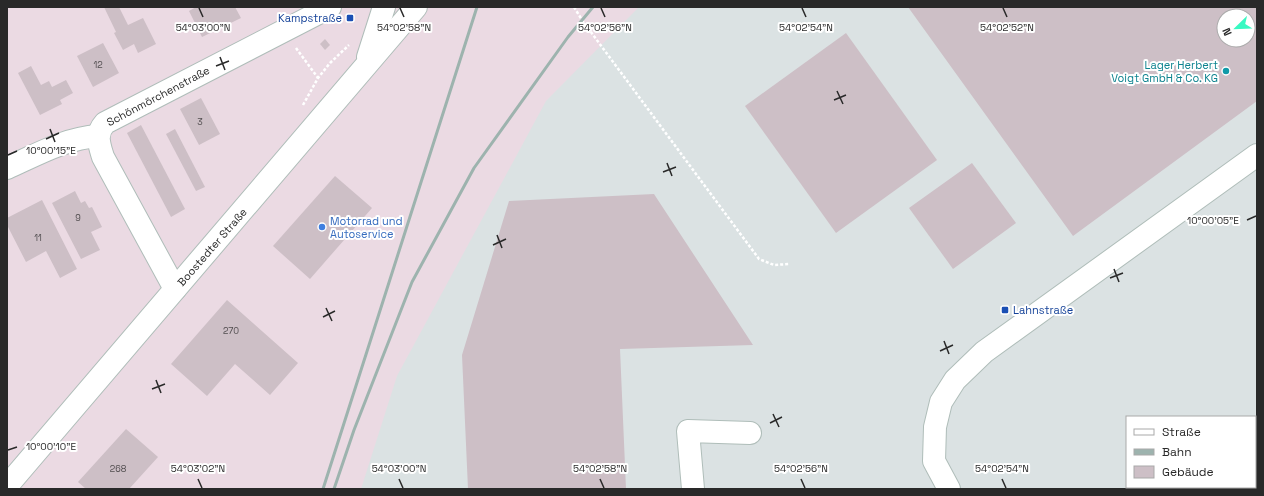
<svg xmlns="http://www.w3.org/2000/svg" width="1264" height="496" font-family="'Space Grotesk',sans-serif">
<rect width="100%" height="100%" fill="#ebdae3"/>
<path fill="#dbe2e3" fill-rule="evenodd" d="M639,7H1257V489H361L397,376L546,101ZM1224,16H1248V40H1224ZM1127,417H1255V487H1127Z"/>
<g fill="#cdbfc6" fill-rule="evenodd">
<polygon points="104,7 119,7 128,25 143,18 156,44 138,53 134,44 123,50 114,33 116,32"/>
<polygon points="196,7 235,7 241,18 202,37 189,11"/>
<path d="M908,7H1257V101L1073,236ZM1224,16H1248V40H1224Z"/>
<polygon points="846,33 937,160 836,233 745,106"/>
<polygon points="325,39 330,45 325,50 320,44"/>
<polygon points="103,43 119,73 93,87 77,56"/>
<polygon points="31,66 41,85 49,81 52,87 66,80 73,93 60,100 62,104 40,115 18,73"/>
<polygon points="201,98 220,134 199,145 180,109"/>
<polygon points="141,125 185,209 171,217 127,133"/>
<polygon points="175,129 205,187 196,191 166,134"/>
<polygon points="972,163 1016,223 953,269 909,208"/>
<polygon points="335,176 372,208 310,279 273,246"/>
<polygon points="75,191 81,203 85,201 89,208 92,207 102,227 91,232 100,250 81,259 52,203"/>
<polygon points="654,194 753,345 620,349 626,489 468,489 462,355 509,201"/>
<polygon points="42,200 77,269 60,278 46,251 26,262 7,225 7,218"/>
<polygon points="227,300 298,363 270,395 235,364 207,396 171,364"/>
<polygon points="126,429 158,457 129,489 86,489 78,482"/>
<polygon points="1257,445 1257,489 1210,489 1209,487 1255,487 1255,446"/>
</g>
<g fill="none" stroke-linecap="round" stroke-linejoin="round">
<defs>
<g id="minor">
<polyline points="368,57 384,7"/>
<path d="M7,168C36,155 66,138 98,136"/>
<path d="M175,289L103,157C99,144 95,134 105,123L330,7"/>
<polyline points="7,486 416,7"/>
<polyline points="693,489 688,431 750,433"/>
<polyline points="949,489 934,461 935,427 941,402 955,380 984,352 1257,155"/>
</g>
</defs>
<use href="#minor" stroke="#afbdb9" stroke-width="24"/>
<g stroke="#fff" stroke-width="2.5" stroke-dasharray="3 2" stroke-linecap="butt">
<polyline points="574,7 582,20 759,259 774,265 790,264"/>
<polyline points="296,48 318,78"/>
<polyline points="303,105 318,78 330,63 349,45"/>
</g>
<use href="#minor" stroke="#fff" stroke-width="22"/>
<g stroke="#9db3ae" stroke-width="3">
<polyline points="323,489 477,7"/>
<polyline points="334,489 354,430 412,282 474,168 568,37 593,7"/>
</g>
</g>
<path fill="none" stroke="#292929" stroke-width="1.5" d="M199,8L203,17M400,8L404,17M601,8L605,17M802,8L806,17M1003,8L1007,17M220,57L225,70M216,66L229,61M837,91L843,104M834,100L846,95M50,129L55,142M46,139L59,133M8,155L17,151M667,163L672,176M663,172L676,167M1247,220L1256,216M497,235L502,248M493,245L506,239M1114,269L1119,282M1110,278L1123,273M326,308L332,321M323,317L335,311M944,341L949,354M940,351L953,345M156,380L161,393M152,389L165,384M773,414L779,427M770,423L782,417M8,450L17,447M198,479L202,488M399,479L403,488M600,479L604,488M801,479L805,488M1002,479L1006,488"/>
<g fill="#1a4fb4" stroke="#fff" stroke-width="1.5">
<rect x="346" y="14" width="8" height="8" rx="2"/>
<rect x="1001" y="306" width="8" height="8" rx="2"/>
</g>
<circle fill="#0f9aa8" stroke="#fff" stroke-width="1.5" cx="1226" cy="71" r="4"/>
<circle fill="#3f7fe0" stroke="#fff" stroke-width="1.5" cx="322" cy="227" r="4"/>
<g text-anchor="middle" stroke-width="4" stroke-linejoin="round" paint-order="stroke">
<g font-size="9" fill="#524e50">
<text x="98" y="68">12</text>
<text x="200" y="125">3</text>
<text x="78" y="221">9</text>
<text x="38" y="241">11</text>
<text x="231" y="334">270</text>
<text x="118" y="472">268</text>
</g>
<g font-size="11" fill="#164399" stroke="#fff" text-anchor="end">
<text x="342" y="22">Kampstraße</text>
<text x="1013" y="314" text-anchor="start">Lahnstraße</text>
</g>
<g font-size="11" fill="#0d838f" stroke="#fff" text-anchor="end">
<text x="1218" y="69">Lager Herbert<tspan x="1218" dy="13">Voigt GmbH &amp; Co. KG</tspan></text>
</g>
<g font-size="11" fill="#292929" stroke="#fff">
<text transform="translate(158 96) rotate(-28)" y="4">Schönmörchenstraße</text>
<text transform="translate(212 247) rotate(-49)" y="4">Boostedter Straße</text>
</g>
<g font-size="11" fill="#366cbe" stroke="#fff" text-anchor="start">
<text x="330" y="225">Motorrad und<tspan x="330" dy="13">Autoservice</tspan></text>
</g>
</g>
<g font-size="10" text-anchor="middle" fill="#292929" stroke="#fff" stroke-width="4" stroke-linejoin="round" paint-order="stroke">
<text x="203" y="31">54°03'00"N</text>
<text x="404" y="31">54°02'58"N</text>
<text x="605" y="31">54°02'56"N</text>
<text x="806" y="31">54°02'54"N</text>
<text x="1007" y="31">54°02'52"N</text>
<text x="51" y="154">10°00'15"E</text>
<text x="1213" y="224">10°00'05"E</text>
<text x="51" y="450">10°00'10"E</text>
<text x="198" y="472">54°03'02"N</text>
<text x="399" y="472">54°03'00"N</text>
<text x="600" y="472">54°02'58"N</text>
<text x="801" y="472">54°02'56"N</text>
<text x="1002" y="472">54°02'54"N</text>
</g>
<rect width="1264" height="496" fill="none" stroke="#292929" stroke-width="16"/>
<rect x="1126" y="416" width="130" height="72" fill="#ffffff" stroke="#a9a9a9"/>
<rect x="1134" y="429" width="20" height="6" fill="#ffffff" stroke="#a9a9a9"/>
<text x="1162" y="436" font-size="12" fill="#292929">Straße</text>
<rect x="1134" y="449" width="20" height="6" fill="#9db3ae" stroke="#a9a9a9"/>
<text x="1162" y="456" font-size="12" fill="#292929">Bahn</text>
<rect x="1134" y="466" width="20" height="12" fill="#cdbfc6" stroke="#a9a9a9"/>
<text x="1162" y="476" font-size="12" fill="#292929">Gebäude</text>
<g transform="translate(1236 28) rotate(247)"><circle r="19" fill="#ffffff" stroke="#a9a9a9"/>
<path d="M0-3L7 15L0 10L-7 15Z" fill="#39f9c2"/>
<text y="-6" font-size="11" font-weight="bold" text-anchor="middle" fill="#292929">N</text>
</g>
</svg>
